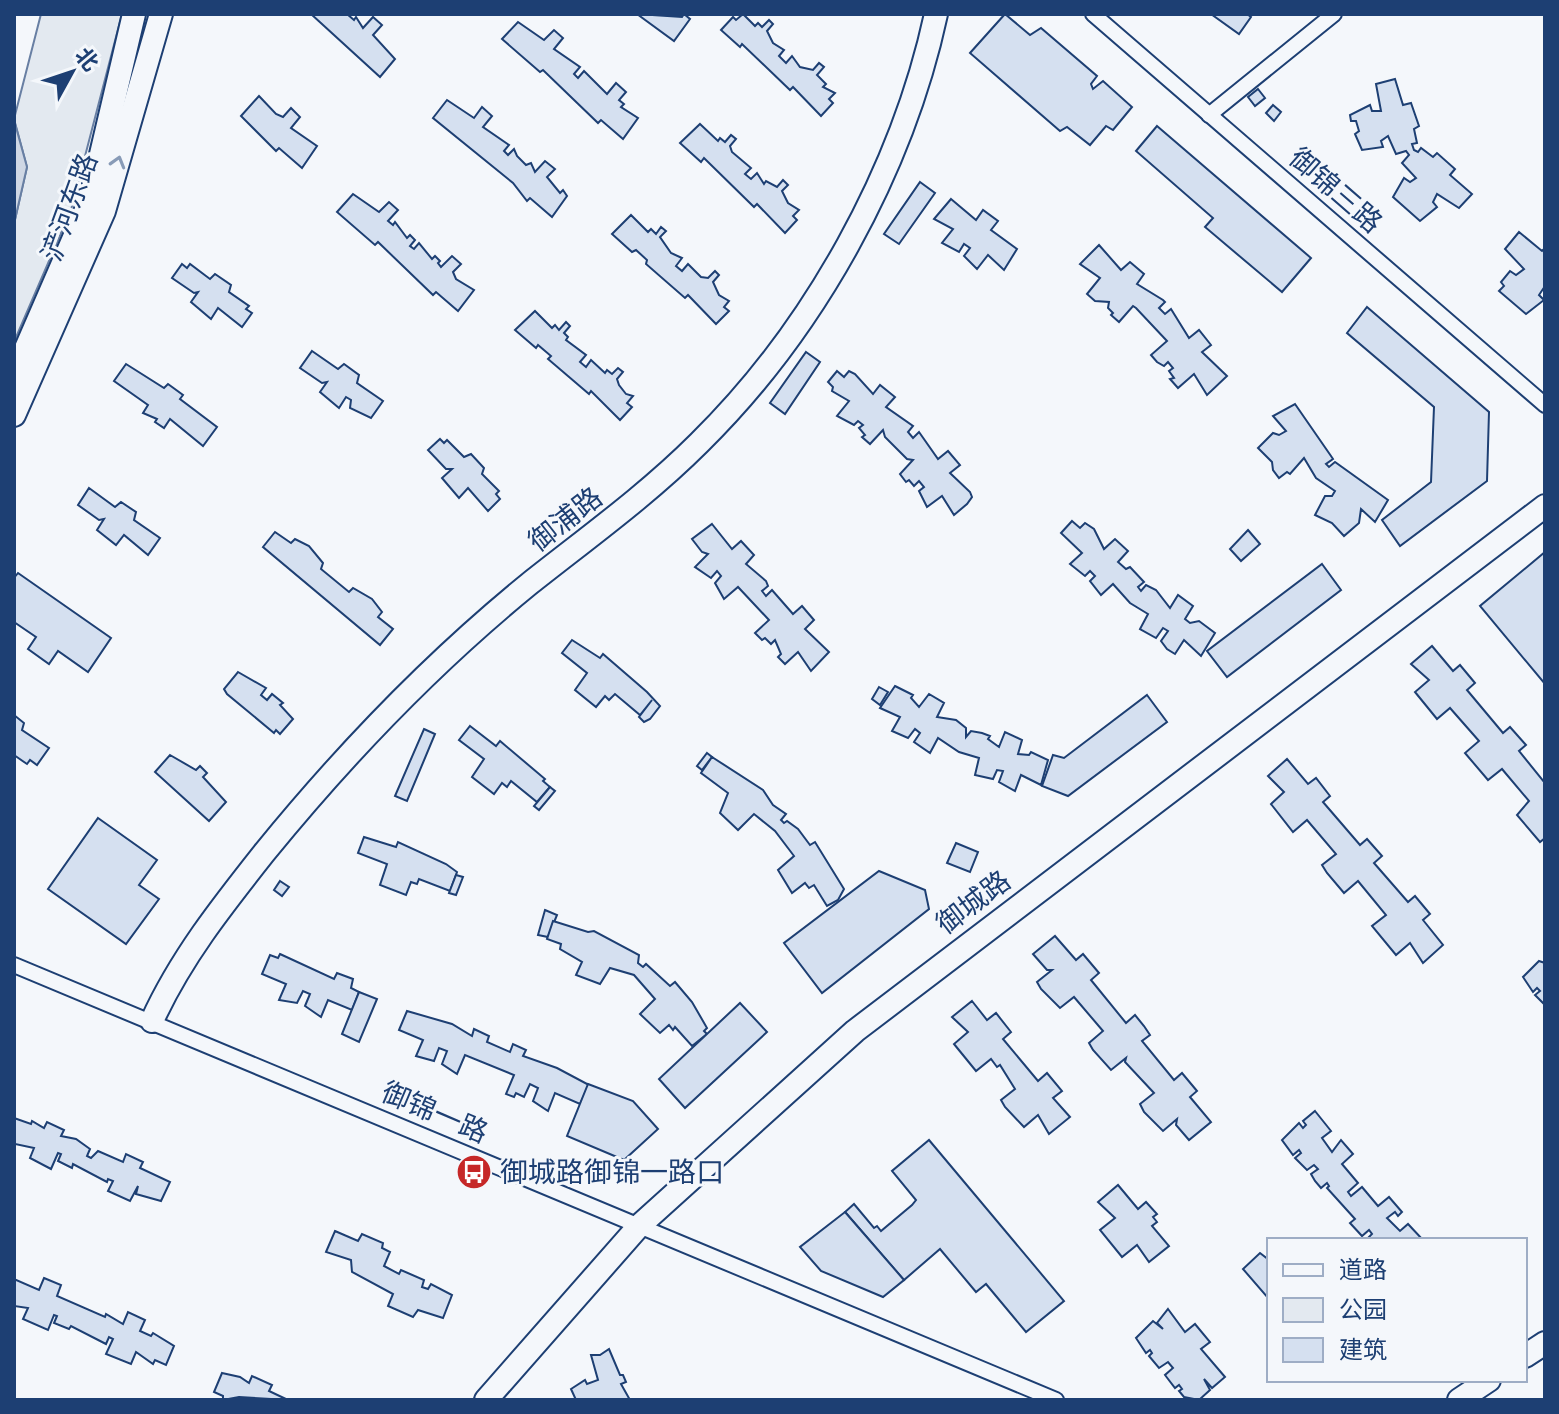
<svg xmlns="http://www.w3.org/2000/svg" width="1559" height="1414" font-family="Ubuntu,'Noto Sans SC',sans-serif">
<rect width="100%" height="100%" fill="#f4f7fb"/>
<polygon fill="#e3e9f0" stroke="#687fa3" stroke-width="2" points="41,14 122,14 71,210 14,342 14,224 27,167 14,119"/>
<polygon fill="#cfd7e4" stroke="#687fa3" stroke-width="2" points="14,120 27,167 14,224"/>
<g fill="#d5e0f0" stroke="#1d3f73" stroke-width="2">
<polygon points="311,14 347,14 354,20 356,17 363,28 373,17 382,25 373,35 395,59 380,77"/>
<polygon points="637,14 682,17 684,14 690,19 674,41"/>
<polygon points="743,14 755,26 758,23 762,27 769,20 773,24 767,31 773,43 784,50 779,56 786,63 792,56 800,67 813,70 819,63 824,67 817,75 826,84 823,87 835,93 829,99 833,103 821,116 793,87 790,90 742,44 740,47 721,30 733,17 736,20"/>
<polygon points="1005,14 1030,35 1041,28 1097,76 1091,84 1093,89 1103,81 1132,107 1113,130 1106,126 1090,145 1067,127 1060,131 970,53"/>
<polygon points="1211,14 1247,14 1251,17 1239,34"/>
<polygon points="518,22 544,40 554,30 563,38 554,49 580,67 574,74 578,78 584,71 607,94 616,83 626,92 619,100 624,104 621,107 638,118 623,139 601,120 598,123 543,70 540,72 502,39"/>
<polygon points="1395,79 1403,105 1411,103 1419,126 1414,129 1417,143 1412,144 1414,150 1418,152 1421,148 1433,157 1437,153 1455,169 1450,175 1472,194 1459,208 1437,194 1433,202 1437,207 1420,221 1393,197 1404,178 1410,182 1416,178 1402,163 1409,155 1406,151 1396,154 1388,136 1381,141 1383,147 1362,150 1355,134 1359,131 1356,121 1351,121 1350,115 1370,105 1372,111 1381,111 1376,84"/>
<polygon points="1258,89 1265,98 1255,106 1248,97"/>
<polygon points="259,96 276,114 283,117 291,108 300,117 291,128 317,146 302,168 279,148 276,151 241,116"/>
<polygon points="447,100 474,118 482,107 492,116 483,127 509,145 504,151 508,155 514,149 517,156 526,165 531,163 535,172 545,161 555,169 547,177 560,193 563,190 567,196 552,217 530,198 527,201 513,183 433,118"/>
<polygon points="1273,105 1281,112 1274,121 1266,113"/>
<polygon points="700,124 718,141 720,138 725,142 731,135 736,139 730,146 732,152 751,168 745,174 751,179 757,173 764,184 766,181 777,187 783,180 788,185 782,191 788,203 799,210 793,216 797,220 785,233 757,204 754,207 704,158 701,162 680,143"/>
<polygon points="1157,126 1311,258 1282,292 1205,227 1213,218 1136,151"/>
<polygon points="920,182 935,193 899,244 884,234"/>
<polygon points="353,194 379,212 389,202 398,210 388,221 393,225 395,222 407,238 410,235 415,240 410,246 414,249 419,243 432,259 435,256 440,261 438,263 441,267 452,256 461,264 453,272 456,279 474,290 458,311 436,292 433,295 378,242 375,245 337,212"/>
<polygon points="951,199 976,220 983,210 998,221 991,230 1017,249 1004,270 988,255 977,269 964,256 970,248 964,244 959,252 942,243 953,229 934,219"/>
<polygon points="631,215 648,232 651,229 656,234 661,227 666,231 660,237 671,253 682,258 676,266 682,271 688,264 701,277 708,278 715,271 719,275 713,282 719,295 729,301 724,307 729,311 716,324 688,295 685,298 646,264 647,260 636,250 632,252 612,234"/>
<polygon points="1519,232 1542,251 1545,248 1545,286 1539,295 1544,300 1526,314 1499,291 1504,286 1501,282 1510,271 1516,275 1524,269 1505,249"/>
<polygon points="1099,245 1121,270 1130,262 1144,274 1137,284 1163,300 1165,302 1159,308 1165,314 1171,309 1189,338 1199,330 1211,345 1202,352 1227,376 1207,395 1194,374 1178,388 1170,379 1174,378 1169,371 1173,368 1168,362 1164,366 1157,362 1151,355 1167,341 1136,308 1133,306 1119,322 1111,315 1113,313 1108,308 1109,302 1095,301 1087,294 1100,278 1080,264"/>
<polygon points="182,264 187,268 190,264 210,279 215,274 231,285 229,292 249,306 246,309 252,313 242,327 218,308 211,319 191,302 198,292 194,293 172,278"/>
<polygon points="1367,307 1489,412 1487,481 1400,546 1382,520 1431,482 1434,407 1347,333"/>
<polygon points="535,311 552,328 555,325 559,330 566,322 570,326 564,333 568,337 566,340 586,355 580,362 586,367 591,360 605,373 607,370 612,374 618,368 623,372 617,379 619,385 626,394 633,396 627,403 632,407 620,420 591,391 589,394 548,359 551,356 538,345 536,348 515,330"/>
<polygon points="312,351 338,369 344,364 359,375 357,383 383,401 371,418 350,408 351,400 346,397 339,408 320,392 327,382 322,383 300,368"/>
<polygon points="806,352 820,362 785,414 770,403"/>
<polygon points="126,364 164,388 168,384 183,395 180,399 217,427 203,446 170,419 164,428 155,422 157,419 143,413 148,405 114,381"/>
<polygon points="837,371 844,377 849,371 855,374 873,394 880,385 895,397 886,407 913,426 908,432 913,438 919,432 938,459 948,451 960,465 950,473 970,492 972,497 967,504 954,515 942,496 927,507 919,491 924,487 919,481 914,486 909,480 906,482 900,474 913,460 907,459 885,437 883,430 870,444 862,437 865,435 859,428 863,425 858,421 854,425 837,416 849,401 832,391 833,387 828,382"/>
<polygon points="1295,404 1331,456 1333,459 1326,464 1329,467 1335,462 1388,500 1375,522 1361,509 1359,523 1344,536 1332,523 1315,515 1325,496 1332,496 1335,491 1316,478 1304,458 1290,474 1287,472 1279,478 1273,470 1272,462 1258,448 1273,433 1279,435 1286,431 1273,416"/>
<polygon points="440,439 444,443 447,440 464,457 471,454 484,468 482,474 499,491 496,494 500,499 488,511 468,488 459,498 442,478 452,469 446,469 428,450"/>
<polygon points="89,488 115,507 121,502 136,512 134,520 160,538 148,555 124,535 116,545 97,530 104,519 99,520 78,505"/>
<polygon points="1072,521 1080,528 1085,523 1094,529 1104,549 1115,539 1128,551 1118,562 1126,569 1130,567 1144,582 1138,587 1141,591 1146,585 1156,590 1170,608 1178,595 1193,606 1185,619 1190,623 1199,621 1215,633 1201,656 1184,640 1175,654 1167,649 1161,641 1168,631 1163,628 1156,638 1140,629 1148,614 1130,603 1113,584 1101,595 1090,581 1095,576 1090,571 1085,576 1070,564 1082,553 1061,533"/>
<polygon points="712,524 732,549 741,541 754,555 746,564 766,581 768,586 762,591 766,596 772,590 793,614 802,606 814,620 805,629 829,652 811,671 798,652 785,664 778,657 781,654 775,640 771,644 765,638 762,640 755,633 769,620 738,587 724,599 715,583 721,576 717,571 711,578 695,567 708,554 702,552 692,539"/>
<polygon points="1248,530 1260,544 1241,561 1230,549"/>
<polygon points="275,532 291,543 295,539 309,546 323,563 321,569 349,592 353,588 372,599 382,612 378,617 393,629 380,645 263,547"/>
<polygon points="1545,552 1545,684 1480,606"/>
<polygon points="1322,564 1341,590 1227,677 1207,651"/>
<polygon points="18,573 111,638 88,672 58,651 49,664 28,649 36,637 14,622 14,578"/>
<polygon points="572,640 600,658 603,654 647,692 660,706 650,719 644,722 639,717 652,700 640,715 615,694 609,700 605,696 596,707 575,690 587,673 562,653"/>
<polygon points="1432,646 1453,671 1460,665 1475,683 1467,690 1503,733 1510,727 1526,745 1519,751 1545,783 1545,838 1540,842 1517,815 1529,801 1502,769 1488,780 1465,753 1479,741 1450,708 1437,719 1415,692 1429,680 1411,664"/>
<polygon points="238,672 266,688 261,695 267,700 272,694 283,703 280,705 293,719 280,734 276,730 274,733 227,694 224,689"/>
<polygon points="895,686 913,695 911,698 919,707 929,694 944,703 937,717 956,720 966,728 966,737 971,731 982,733 990,736 988,739 999,747 1005,732 1022,740 1018,754 1029,755 1031,752 1048,760 1041,785 1021,775 1015,791 999,782 1003,771 997,770 993,779 975,775 979,758 959,752 938,738 930,753 914,742 920,733 915,729 908,738 892,731 900,717 880,708"/>
<polygon points="879,687 888,692 880,705 872,699"/>
<polygon points="1147,695 1167,722 1068,796 1042,786 1053,755 1064,758"/>
<polygon points="14,715 24,723 22,730 49,748 37,765 30,760 27,764 14,755"/>
<polygon points="470,726 496,746 500,741 545,779 543,781 550,787 537,802 511,781 507,787 502,783 494,794 472,777 484,759 459,740"/>
<polygon points="424,729 435,734 407,801 395,796"/>
<polygon points="707,753 712,757 702,770 697,766"/>
<polygon points="170,755 196,770 200,766 207,773 203,777 226,802 209,821 155,772"/>
<polygon points="712,757 763,790 773,805 786,814 781,820 784,823 787,821 798,829 810,845 815,842 844,889 838,900 827,906 814,885 809,888 805,883 792,893 778,870 794,856 775,831 754,814 738,830 720,813 728,793 701,773"/>
<polygon points="1287,759 1308,784 1316,778 1330,796 1323,802 1360,845 1367,839 1382,856 1374,863 1408,902 1415,896 1430,914 1423,920 1443,945 1423,963 1410,943 1396,955 1372,926 1386,915 1358,881 1344,893 1327,873 1322,865 1336,854 1307,820 1293,832 1271,804 1284,792 1268,776"/>
<polygon points="550,787 555,791 539,810 534,806"/>
<polygon points="98,818 157,860 139,885 159,899 126,944 48,889"/>
<polygon points="364,837 396,847 398,842 446,864 457,872 450,891 419,879 417,884 411,882 406,895 380,885 387,864 358,853"/>
<polygon points="956,843 978,852 970,872 947,863"/>
<polygon points="879,871 925,890 929,909 822,993 784,943"/>
<polygon points="456,875 463,877 456,895 449,893"/>
<polygon points="280,881 289,887 282,896 274,890"/>
<polygon points="545,910 557,915 548,937 538,935"/>
<polygon points="553,921 588,932 594,931 639,955 638,963 643,967 646,964 670,986 675,982 692,1002 707,1028 704,1031 707,1034 692,1046 675,1027 673,1030 669,1025 660,1033 640,1014 655,999 634,975 610,968 600,984 576,975 582,962 560,949 561,944 547,939"/>
<polygon points="1055,936 1076,960 1083,954 1099,973 1091,980 1126,1023 1135,1015 1144,1026 1150,1035 1142,1041 1174,1080 1182,1073 1197,1091 1190,1097 1211,1122 1189,1140 1176,1125 1177,1119 1163,1131 1144,1112 1140,1104 1154,1093 1125,1062 1126,1058 1111,1070 1093,1050 1089,1043 1103,1031 1074,997 1060,1008 1041,989 1037,982 1052,970 1047,970 1033,954"/>
<polygon points="280,954 334,979 337,973 353,979 351,988 359,992 352,1010 328,1000 321,1017 305,1006 310,994 303,991 297,1003 279,1000 286,984 262,974 270,955 278,958"/>
<polygon points="1539,961 1545,963 1545,1005 1535,995 1540,991 1537,988 1533,992 1523,977"/>
<polygon points="359,992 377,999 359,1042 342,1034"/>
<polygon points="972,1001 987,1020 996,1013 1011,1032 1003,1039 1038,1081 1047,1073 1062,1091 1053,1098 1070,1117 1049,1134 1038,1115 1024,1127 1005,1107 1001,1100 1015,1089 1000,1065 997,1067 991,1059 976,1071 954,1044 968,1032 952,1017"/>
<polygon points="740,1003 767,1032 685,1108 659,1079"/>
<polygon points="407,1011 452,1024 472,1036 474,1029 489,1036 487,1042 510,1052 513,1044 526,1050 523,1056 557,1068 589,1085 580,1104 555,1093 548,1111 533,1101 538,1088 530,1084 524,1097 516,1093 514,1097 506,1094 514,1075 465,1055 457,1074 442,1064 447,1051 439,1048 434,1061 416,1056 423,1040 399,1030"/>
<polygon points="588,1084 633,1101 658,1129 624,1160 567,1136"/>
<polygon points="1315,1111 1331,1131 1322,1138 1332,1152 1341,1140 1353,1154 1342,1164 1358,1183 1348,1192 1351,1196 1362,1187 1378,1206 1389,1197 1402,1212 1398,1216 1395,1212 1387,1218 1400,1231 1408,1224 1423,1240 1366,1240 1372,1234 1369,1230 1362,1236 1350,1223 1355,1219 1327,1188 1329,1186 1327,1183 1321,1188 1315,1181 1311,1174 1318,1169 1314,1165 1307,1170 1295,1158 1301,1153 1299,1150 1293,1155 1282,1140 1299,1123 1303,1128 1306,1125 1303,1121"/>
<polygon points="14,1118 31,1124 32,1121 44,1128 47,1122 64,1130 61,1136 76,1139 90,1149 87,1156 91,1158 98,1151 123,1162 126,1154 143,1162 140,1168 170,1182 161,1201 136,1194 138,1186 130,1201 108,1191 113,1181 108,1179 107,1182 73,1164 72,1168 58,1161 61,1154 58,1153 51,1169 30,1158 34,1148 15,1144"/>
<polygon points="929,1140 1064,1301 1026,1332 986,1284 976,1292 940,1249 904,1280 845,1212 854,1204 874,1228 877,1226 881,1231 912,1205 916,1200 892,1171"/>
<polygon points="1118,1185 1138,1209 1146,1202 1157,1214 1153,1217 1157,1222 1152,1226 1169,1246 1149,1262 1137,1245 1122,1257 1100,1230 1115,1218 1098,1202"/>
<polygon points="845,1212 904,1280 883,1297 821,1271 800,1247"/>
<polygon points="335,1231 358,1241 362,1234 383,1243 382,1248 390,1252 384,1266 399,1274 401,1270 424,1280 422,1287 428,1289 431,1284 452,1295 443,1318 418,1310 413,1317 388,1306 393,1294 352,1272 351,1260 326,1252"/>
<polygon points="1260,1253 1269,1260 1268,1298 1243,1269"/>
<polygon points="44,1278 61,1285 57,1296 105,1317 106,1314 123,1324 128,1312 145,1320 140,1331 151,1336 153,1333 174,1346 166,1365 155,1360 153,1364 136,1352 131,1364 106,1354 113,1339 109,1337 106,1344 71,1326 69,1329 54,1323 57,1316 54,1315 48,1330 23,1319 28,1308 14,1306 14,1279 39,1290"/>
<polygon points="1168,1309 1185,1332 1195,1324 1210,1342 1201,1349 1225,1377 1212,1388 1204,1379 1210,1390 1199,1400 1184,1397 1179,1391 1182,1389 1179,1385 1175,1388 1165,1375 1173,1368 1168,1362 1159,1368 1149,1356 1152,1353 1150,1350 1146,1353 1136,1338 1153,1321 1163,1329 1157,1323"/>
<polygon points="609,1349 620,1375 623,1375 626,1382 621,1384 630,1400 576,1400 571,1389 585,1380 587,1384 598,1380 591,1355 600,1355"/>
<polygon points="222,1373 240,1377 249,1383 252,1376 272,1385 269,1391 288,1400 239,1397 223,1400 223,1396 214,1392"/>
</g>
<g fill="none" stroke-linecap="round" stroke-linejoin="round">
<defs>
<g id="street">
<polyline points="1093,14 1545,405"/>
<polyline points="1209,115 1334,14"/>
<polyline points="14,965 1056,1400"/>
</g>
<g id="secondary">
<polyline points="14,376 90,201 134,14"/>
<polyline points="14,415 104,211 161,14"/>
<path d="M152,1021C180,959 222,906 264,853C343,756 432,663 529,584C587,538 647,495 699,443C814,330 902,171 936,14"/>
<polyline points="1525,1356 1545,1343"/>
<polyline points="486,1400 639,1226 855,1031 1545,506"/>
<polyline points="1459,1400 1489,1380"/>
</g>
</defs>
<use href="#street" stroke="#1d3f73" stroke-width="18"/>
<use href="#secondary" stroke="#1d3f73" stroke-width="26"/>
<use href="#street" stroke="#f4f7fb" stroke-width="14"/>
<use href="#secondary" stroke="#f4f7fb" stroke-width="22"/>
</g>
<defs><path id="oneway-chevron" d="M-2-3.5L2.5 0L-2 3.5" fill="none" stroke-width="1.6" stroke-linecap="round" stroke-linejoin="round" transform="scale(2)"/></defs>
<use stroke="#889bb7" href="#oneway-chevron" transform="translate(118 162) rotate(-74)"/>
<defs>
<symbol id="bus-disc" viewBox="-11 -11 22 22"><circle r="9.5" fill="#c62828" stroke="#f4f7fb"/><path d="M-5-6H5V4H4V6H2V4H-2V6H-4V4H-5ZM-3.5-4V0h7V-4ZM-3.5 1.2v1.5H-2V1.2ZM2 1.2v1.5H3.5V1.2Z" fill="#fff"/></symbol>
</defs>
<g fill-rule="evenodd">
<use href="#bus-disc" x="454" y="1152" width="40" height="40"/>
</g>
<g text-anchor="middle" stroke-width="6" stroke-linejoin="round" paint-order="stroke">
<g font-size="28" fill="#1d3f73" stroke="#f4f7fb">
<text transform="translate(1336 190) rotate(41)" y="10">御锦三路</text>
<text transform="translate(69 207) rotate(-70)" y="10">浐河东路</text>
<text transform="translate(565 519) rotate(-38)" y="10">御浦路</text>
<text transform="translate(973 902) rotate(-37)" y="10">御城路</text>
<text transform="translate(435 1112) rotate(23)" y="10">御锦一路</text>
</g>
<g font-size="28" fill="#1d3f73" stroke="#f4f7fb" text-anchor="start">
<text x="500" y="1182">御城路御锦一路口</text>
</g>
</g>
<rect width="1559" height="1414" fill="none" stroke="#1d3f73" stroke-width="32"/>
<rect x="1267" y="1238" width="260" height="144" fill="#f4f7fb" stroke="#9eadc5" stroke-width="2"/>
<rect x="1283" y="1264" width="40" height="12" fill="#f4f7fb" stroke="#9eadc5" stroke-width="2"/>
<text x="1339" y="1278" font-size="24" fill="#1d3f73">道路</text>
<rect x="1283" y="1298" width="40" height="24" fill="#e3e9f0" stroke="#9eadc5" stroke-width="2"/>
<text x="1339" y="1318" font-size="24" fill="#1d3f73">公园</text>
<rect x="1283" y="1338" width="40" height="24" fill="#d5e0f0" stroke="#9eadc5" stroke-width="2"/>
<text x="1339" y="1358" font-size="24" fill="#1d3f73">建筑</text>
<g transform="translate(72 72) rotate(50)" stroke="#f4f7fb" stroke-width="6" paint-order="stroke">
<path d="M0-6L14 30L0 20L-14 30Z" fill="#1d3f73"/>
<text y="-12" font-size="22" font-weight="bold" text-anchor="middle" fill="#1d3f73">北</text>
</g>
</svg>
